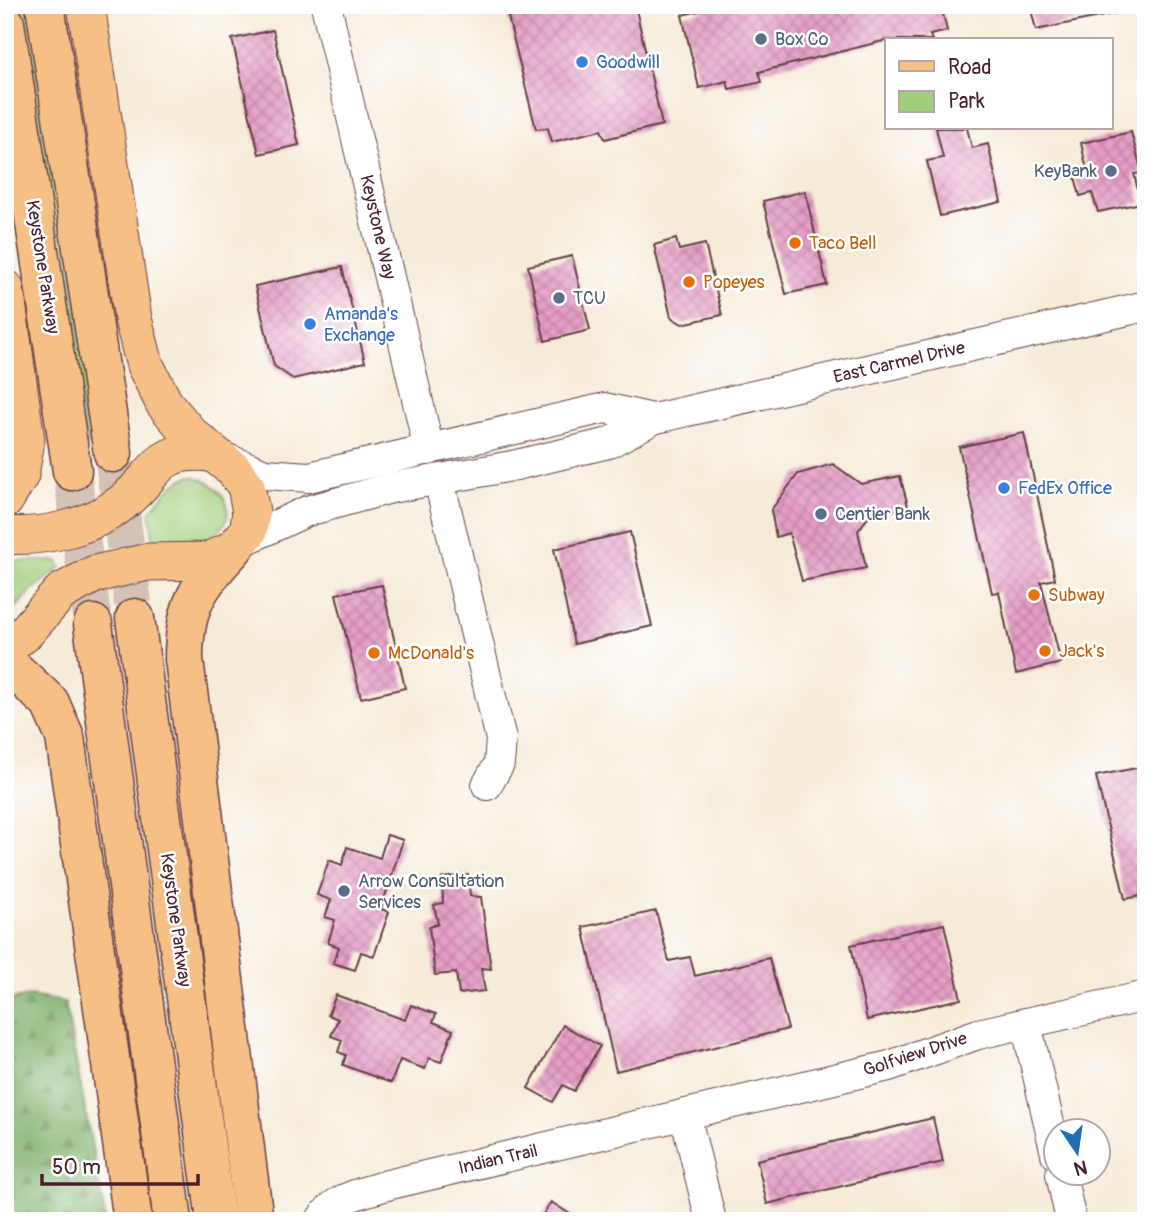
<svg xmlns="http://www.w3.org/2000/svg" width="1151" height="1226" font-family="Pangolin,sans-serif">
<defs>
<pattern id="forest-firs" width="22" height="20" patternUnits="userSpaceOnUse" patternTransform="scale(1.75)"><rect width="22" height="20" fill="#80b16c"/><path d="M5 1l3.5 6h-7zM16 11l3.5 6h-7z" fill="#6b8f59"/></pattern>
<pattern id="building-cross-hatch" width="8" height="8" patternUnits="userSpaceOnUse" patternTransform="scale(1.75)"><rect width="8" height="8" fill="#e69ec6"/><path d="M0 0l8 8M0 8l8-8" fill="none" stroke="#bc80a1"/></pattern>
</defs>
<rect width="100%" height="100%" fill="#fff"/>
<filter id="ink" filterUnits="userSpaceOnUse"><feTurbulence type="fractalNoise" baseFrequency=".0143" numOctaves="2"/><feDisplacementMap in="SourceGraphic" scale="14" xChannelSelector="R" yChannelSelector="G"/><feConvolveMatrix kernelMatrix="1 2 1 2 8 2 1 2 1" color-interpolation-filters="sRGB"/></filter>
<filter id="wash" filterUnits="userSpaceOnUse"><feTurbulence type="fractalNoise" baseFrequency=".00686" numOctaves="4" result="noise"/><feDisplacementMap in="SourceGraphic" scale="28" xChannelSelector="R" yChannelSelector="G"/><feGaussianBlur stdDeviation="1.57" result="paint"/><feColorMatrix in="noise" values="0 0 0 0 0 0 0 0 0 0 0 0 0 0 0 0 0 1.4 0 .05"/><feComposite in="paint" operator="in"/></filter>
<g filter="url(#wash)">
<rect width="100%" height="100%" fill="#f5ebd8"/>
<g fill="#a1ce7c" stroke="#767654" stroke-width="2">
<polygon points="20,5 33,5 99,443 86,445"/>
<path d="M192,476C220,482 244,513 214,535C199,547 171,540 153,539L150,512C162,498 172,480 192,476Z"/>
<polygon points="5,561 58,561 60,568 31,591 5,620"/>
</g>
<polygon fill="url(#forest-firs)" stroke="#65684c" stroke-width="2" points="29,996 65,1002 106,1221 5,1221 5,1001"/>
<g id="blocks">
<g fill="url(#building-cross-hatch)">
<polygon points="505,5 635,5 662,125 605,139 601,130 552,142 548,128 536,129"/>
<polygon points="725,5 941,5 947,31 930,35 932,40 887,40 759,72 762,82 729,89 727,81 699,88 682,15"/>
<polygon points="1030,5 1117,5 1118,13 1036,30"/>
<polygon points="273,30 299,145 259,154 232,39"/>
<polygon points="936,128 967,128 972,148 988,144 1001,202 940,216 927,161 943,158"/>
<polygon points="1131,132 1142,173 1134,174 1141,203 1098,212 1092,193 1080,196 1074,173 1087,170 1081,143"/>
<polygon points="805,191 827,285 786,294 763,201"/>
<polygon points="676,239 679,250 705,244 722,315 682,324 671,317 654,245"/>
<polygon points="572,256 590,330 545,341 528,266"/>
<polygon points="342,267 365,362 293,379 274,366 255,286"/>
<polygon points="1024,433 1055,579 1041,582 1061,663 1016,674 999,592 992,593 959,447"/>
<polygon points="833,464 861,484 900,476 908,506 869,516 858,531 866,568 802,581 789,533 776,537 771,510 798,474"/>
<polygon points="630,532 652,626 574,644 554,549"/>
<polygon points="382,585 405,688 361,698 336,594"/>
<polygon points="1146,766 1146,895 1125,899 1096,776"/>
<polygon points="387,835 403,840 381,909 389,912 374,956 361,952 355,970 333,963 339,947 328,943 335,920 325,917 331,900 317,895 329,860 342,865 347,847 380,858"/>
<polygon points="468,875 470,896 481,897 491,969 481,968 485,991 459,994 456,973 435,975 429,927 438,924 434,905 443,903 442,878"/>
<polygon points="656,911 669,961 690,957 695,976 769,958 788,1029 616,1071 583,927"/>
<polygon points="944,924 961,999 867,1020 851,945"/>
<polygon points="336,995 405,1020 411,1005 436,1014 433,1022 453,1030 441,1062 429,1058 425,1069 400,1060 391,1083 343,1065 346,1055 338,1052 342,1040 331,1036 338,1019 328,1015"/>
<polygon points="563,1025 600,1046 574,1091 563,1085 553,1102 528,1088"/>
<polygon points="933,1118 943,1162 767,1204 757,1160"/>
<polygon points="551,1202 581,1221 539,1221"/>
</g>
</g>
</g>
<g filter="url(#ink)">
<use href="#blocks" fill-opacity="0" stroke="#643e45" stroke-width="2"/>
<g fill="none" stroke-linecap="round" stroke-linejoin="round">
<g stroke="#d3c2b5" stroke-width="38" stroke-dasharray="38 19" stroke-linecap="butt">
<polyline points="113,453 135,618"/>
<polyline points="72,471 93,624"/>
</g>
<defs>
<g id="minor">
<polyline points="326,5 429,450"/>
<polyline points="222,457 265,474 309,477 605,408 653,419"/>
<polyline points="439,480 501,739 499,764 487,785"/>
<polyline points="241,542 307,511 391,488 512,466 609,443 653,419 1146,306"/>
<polyline points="1026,1023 1056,1154"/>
<polyline points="685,1114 711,1221"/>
<polyline points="1061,1174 1071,1221"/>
<path d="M320,1221C334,1197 362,1193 387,1185L889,1066L978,1034L1146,996"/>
</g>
<g id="major">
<polyline points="5,288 26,440 20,475 5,500"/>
<path d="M5,535C45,538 92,527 123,502C160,473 153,448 211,453"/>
<polyline points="5,646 23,635 61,592 95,574 148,562 208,561 233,549 248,532 251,512 246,486 234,470 190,434 164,403 145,365 133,319 86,5"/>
</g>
<g id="highway">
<polyline points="45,5 113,453"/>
<polyline points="5,23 72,471"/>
<path d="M233,549C198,586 184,606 184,659L254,1221"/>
<polyline points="135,618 216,1221"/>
<polyline points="93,624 173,1221"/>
<polyline points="5,661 50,703 65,737 133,1221"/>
</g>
</defs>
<use href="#minor" stroke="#643e45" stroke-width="32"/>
<use href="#major" stroke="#643e45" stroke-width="39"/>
<use href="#highway" stroke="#643e45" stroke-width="41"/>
<use href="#minor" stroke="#fff" stroke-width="30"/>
<use href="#major" stroke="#f5bf86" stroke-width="37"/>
<use href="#highway" stroke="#f5bf86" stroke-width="38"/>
</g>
</g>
<g fill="#5c6f8a" stroke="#fff" stroke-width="2.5">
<circle cx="761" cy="39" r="7"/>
<circle cx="1111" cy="171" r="7"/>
<circle cx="559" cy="298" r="7"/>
<circle cx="821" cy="514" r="7"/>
<circle cx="344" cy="891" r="7"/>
</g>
<g fill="#3f7fe0" stroke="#fff" stroke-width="2.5">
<circle cx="582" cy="62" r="7"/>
<circle cx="310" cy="324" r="7"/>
<circle cx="1004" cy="488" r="7"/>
</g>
<g fill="#e8710a" stroke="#fff" stroke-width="2.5">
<circle cx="795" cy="243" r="7"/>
<circle cx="689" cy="282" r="7"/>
<circle cx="1034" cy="595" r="7"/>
<circle cx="1045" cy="651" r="7"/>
<circle cx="374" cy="653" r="7"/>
</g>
<g text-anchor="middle" stroke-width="5" stroke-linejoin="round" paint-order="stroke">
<g font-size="18" fill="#4e5e75" stroke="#fff" text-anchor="start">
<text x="775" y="45">Box Co</text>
<text x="1097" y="177" text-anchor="end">KeyBank</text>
<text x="573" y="304">TCU</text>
<text x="835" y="520">Centier Bank</text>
<text x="358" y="887">Arrow Consultation<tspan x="358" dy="21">Services</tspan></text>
</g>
<g font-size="18" fill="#366cbe" stroke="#fff" text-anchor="start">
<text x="596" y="68">Goodwill</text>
<text x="324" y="320">Amanda's<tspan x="324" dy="21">Exchange</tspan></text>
<text x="1018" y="494">FedEx Office</text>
</g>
<g font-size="18" fill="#4a1f2b" stroke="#fff">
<text transform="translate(378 227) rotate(77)" y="6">Keystone Way</text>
<text transform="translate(43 267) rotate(81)" y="6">Keystone Parkway</text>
<text transform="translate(899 362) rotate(-13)" y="6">East Carmel Drive</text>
<text transform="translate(176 920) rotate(82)" y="6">Keystone Parkway</text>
<text transform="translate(915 1054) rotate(-18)" y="6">Golfview Drive</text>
<text transform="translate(498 1159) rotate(-13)" y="6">Indian Trail</text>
</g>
<g font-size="18" fill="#c56008" stroke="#fff" text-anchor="start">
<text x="809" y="249">Taco Bell</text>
<text x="703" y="288">Popeyes</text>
<text x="1048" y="601">Subway</text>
<text x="1059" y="657">Jack's</text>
<text x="388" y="659">McDonald's</text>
</g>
</g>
<rect width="1151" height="1226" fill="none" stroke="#fff" stroke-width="28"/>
<rect x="885" y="38" width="228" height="91" fill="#ffffff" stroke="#b7a5aa" stroke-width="2"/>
<rect x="899" y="61" width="35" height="10" fill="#f5bf86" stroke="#b7a5aa" stroke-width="2"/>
<text x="948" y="74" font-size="21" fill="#4a1f2b">Road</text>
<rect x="899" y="91" width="35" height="21" fill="#a1ce7c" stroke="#b7a5aa" stroke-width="2"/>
<text x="948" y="108" font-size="21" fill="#4a1f2b">Park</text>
<g transform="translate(1077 1152) rotate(167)"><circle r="33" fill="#ffffff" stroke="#b7a5aa" stroke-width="2"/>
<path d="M0-5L12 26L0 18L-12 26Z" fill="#1f6fb2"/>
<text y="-10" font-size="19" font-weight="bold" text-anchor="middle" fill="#4a1f2b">N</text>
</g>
<path d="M42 1174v10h156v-10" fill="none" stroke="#4a1f2b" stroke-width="3.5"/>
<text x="52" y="1174" font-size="21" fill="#4a1f2b" stroke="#ffffff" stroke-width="5" paint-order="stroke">50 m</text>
</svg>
